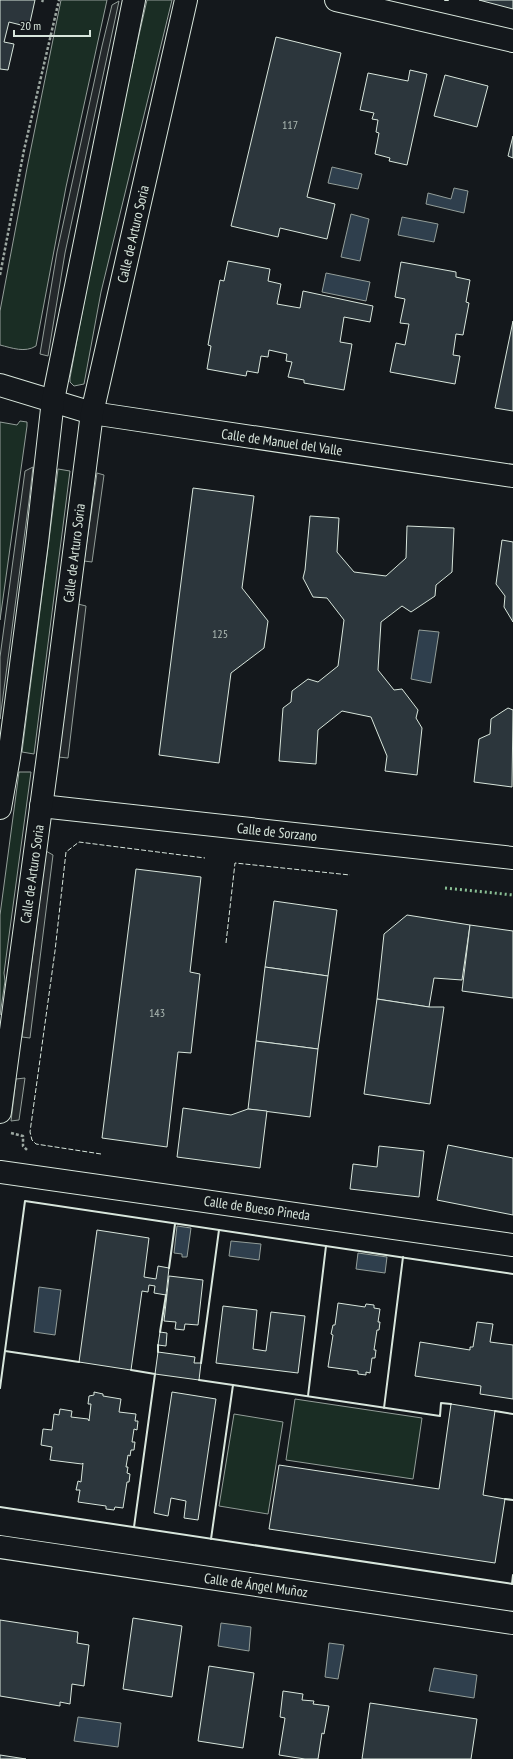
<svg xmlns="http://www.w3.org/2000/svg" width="513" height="1759" font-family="'PT Sans Narrow',sans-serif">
<rect width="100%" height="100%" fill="#14181c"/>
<g fill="#1a2d24" stroke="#939e99">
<path d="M61,0H107L66,187L36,346C25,353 12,348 0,345V311L27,168Z"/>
<path d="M147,0H172L101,292L84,384L74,386L70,382V378C93,251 118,125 147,0Z"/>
<polygon points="20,421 27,422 27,426 0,620 0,422 17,425"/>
<polygon points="58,469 70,471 34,754 22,752"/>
<polygon points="19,772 31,772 4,973 5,981 0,1015 0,915"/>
<polygon points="295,1399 422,1418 413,1479 286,1460"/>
<polygon points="234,1414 283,1422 268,1514 219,1506"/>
</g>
<g fill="#24282b" stroke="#939e99">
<polygon points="119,1 65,253 48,356 40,354 57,252 102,46 112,5"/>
<polygon points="33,467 29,501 0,719 0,657 25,471"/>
<polygon points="97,473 104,475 92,562 84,561"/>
<polygon points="78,604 86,606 68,758 58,757"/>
<polygon points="46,851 53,855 30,1038 22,1037"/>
<polygon points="25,1078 19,1120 11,1121 16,1079"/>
</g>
<g fill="#2f3f4d" stroke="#939e99">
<polygon points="332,167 362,174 358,189 328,183"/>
<polygon points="454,188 468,191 464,213 426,204 428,193 451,199"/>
<polygon points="351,214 369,219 360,261 341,257"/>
<polygon points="402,217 438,224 434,242 398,235"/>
<polygon points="326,273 370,282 366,301 322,292"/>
<polygon points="419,630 439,632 431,683 411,679"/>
<polygon points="177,1226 191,1228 187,1257 182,1257 182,1254 174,1253"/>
<polygon points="231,1241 261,1244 259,1260 229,1256"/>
<polygon points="358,1253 387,1257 385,1273 356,1269"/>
<polygon points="39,1287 61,1290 55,1335 34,1332"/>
<polygon points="221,1623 251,1627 249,1651 218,1646"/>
<polygon points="329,1643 344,1645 338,1679 325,1677"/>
<polygon points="434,1668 477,1675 474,1698 429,1691"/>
<polygon points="78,1717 121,1723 118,1747 74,1741"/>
</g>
<g fill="#2c363c" stroke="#d8e6dc">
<polygon points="0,0 35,0 29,27 9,22 4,42 14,44 8,70 0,69"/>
<polygon points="479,0 513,0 513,9"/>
<polygon points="276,37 341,53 307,197 335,204 327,239 280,228 278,237 231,226"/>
<polygon points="410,70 427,74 407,165 389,161 390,158 375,154 379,133 376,132 378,120 372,119 374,113 360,110 368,73 408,81"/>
<polygon points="445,75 488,86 477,127 434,116"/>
<polygon points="513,136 513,158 508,156"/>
<polygon points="228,261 270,269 268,281 281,284 277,304 300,308 303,291 373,306 370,322 344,317 340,342 352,344 344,390 304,383 304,380 288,377 292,362 286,361 287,354 269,350 268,357 261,356 258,373 247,371 246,376 207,369 211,346 208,345 220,280 224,281"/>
<polygon points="401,262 456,272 456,277 470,280 466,302 469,303 463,335 456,334 453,355 460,356 455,384 390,372 396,343 405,345 409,324 400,323 405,299 395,297"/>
<polygon points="513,321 513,411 495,408"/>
<polygon points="193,488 254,496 242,588 268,621 264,648 231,673 219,763 159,755"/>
<polygon points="310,516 339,518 337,552 354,572 386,576 406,558 407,526 454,528 452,572 436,585 435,596 411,612 402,606 381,622 378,670 394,690 402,689 418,710 416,718 422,728 417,775 385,771 387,756 371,717 342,711 318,730 316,764 279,761 283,708 291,702 292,691 308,679 318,682 338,666 344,620 327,598 313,597 303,578 305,570"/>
<polygon points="502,540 513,542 513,622 504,607 505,596 496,584"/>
<polygon points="508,708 513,710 512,787 474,782 479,739 490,734 491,719"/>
<polygon points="136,869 201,877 190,972 200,974 191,1053 178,1052 167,1147 102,1138"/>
<polygon points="274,901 337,910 328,976 265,967"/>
<polygon points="407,915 470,925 462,980 434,978 429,1007 377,999 384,934"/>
<polygon points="470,925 513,931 513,998 462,991"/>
<polygon points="265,967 328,976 318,1049 256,1041"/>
<polygon points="377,999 429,1007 444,1007 430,1104 364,1094"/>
<polygon points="256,1041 318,1049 310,1117 248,1109"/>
<polygon points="183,1108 231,1115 248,1109 267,1111 260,1168 177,1157"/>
<polygon points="448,1145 513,1158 513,1215 437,1200"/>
<polygon points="379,1146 424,1151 419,1197 350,1189 353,1164 377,1167"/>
<polygon points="97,1230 149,1238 144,1277 156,1279 158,1266 169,1268 166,1295 154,1293 155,1286 149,1285 148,1292 142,1291 131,1370 79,1362"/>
<polygon points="169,1276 203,1280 198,1325 185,1324 184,1330 175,1329 176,1322 164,1321"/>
<polygon points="338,1303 365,1307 366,1304 374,1305 374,1308 380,1309 378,1322 380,1322 379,1330 377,1330 374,1350 376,1350 375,1358 372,1358 370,1373 366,1372 366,1375 358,1374 358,1371 328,1367 333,1335 331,1334 333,1325 335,1325"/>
<polygon points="223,1306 257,1310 253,1349 266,1351 271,1312 305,1316 298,1373 216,1363"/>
<polygon points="477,1322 493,1324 490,1342 513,1345 513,1399 480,1394 481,1386 415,1376 420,1342 470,1350 470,1347 473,1347"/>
<polygon points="160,1332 167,1333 166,1346 158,1345"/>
<polygon points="158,1352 195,1357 194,1363 201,1363 199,1380 155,1374"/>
<polygon points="94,1392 103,1394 103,1396 121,1399 119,1412 136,1414 135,1421 138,1421 137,1430 134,1429 132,1442 135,1442 134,1450 131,1450 130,1456 128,1455 126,1467 128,1467 127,1473 130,1474 129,1482 127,1482 123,1508 115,1507 114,1510 106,1509 106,1506 78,1502 80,1490 76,1490 78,1481 81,1482 83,1463 82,1464 50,1460 52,1447 41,1445 43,1429 52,1430 54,1414 59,1415 60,1409 72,1411 71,1417 88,1419 89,1421 91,1404 88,1404 89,1396 94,1395"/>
<polygon points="172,1392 216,1399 198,1520 184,1518 186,1501 171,1498 168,1516 154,1513"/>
<polygon points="451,1404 495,1411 483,1495 505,1499 495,1563 269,1529 279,1465 439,1489"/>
<polygon points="133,1618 182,1626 172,1697 123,1689"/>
<polygon points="0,1620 78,1632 77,1643 89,1645 84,1686 72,1684 70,1704 60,1702 60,1706 0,1696"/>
<polygon points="209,1666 254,1673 243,1748 198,1741"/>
<polygon points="283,1691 303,1694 302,1700 314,1701 313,1704 329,1706 324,1734 322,1733 318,1759 305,1759 279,1755 285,1718 280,1717"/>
<polygon points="370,1703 477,1719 471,1759 362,1759"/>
<polygon points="0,1755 26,1759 0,1759"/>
</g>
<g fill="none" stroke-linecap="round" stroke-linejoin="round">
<defs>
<g id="minor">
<polyline points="336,0 513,41"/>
<polyline points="0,385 92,413 513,476"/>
<polyline points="41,806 513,858"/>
<polyline points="0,1172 513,1245"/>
<polyline points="0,1547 513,1623"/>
</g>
<g id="major">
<polyline points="0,808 9,757 37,542 53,400 134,0"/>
<polyline points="0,1112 47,763 92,413 186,0"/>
</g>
</defs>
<use href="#minor" stroke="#d8e6dc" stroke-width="24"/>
<use href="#major" stroke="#d8e6dc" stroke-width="24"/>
<g stroke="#9da8a2" stroke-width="2.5" stroke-dasharray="3 2" stroke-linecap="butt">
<polyline points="42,2 43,0"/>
<polyline points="0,275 24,150 59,0"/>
<polyline points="11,1133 23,1136 23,1146 28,1151"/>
</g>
<use href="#minor" stroke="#14181c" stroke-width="22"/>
<use href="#major" stroke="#14181c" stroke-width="22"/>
<polyline stroke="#8ac095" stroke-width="3" stroke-dasharray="2 3" stroke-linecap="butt" points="445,888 513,895"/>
<g stroke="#d8e6dc" stroke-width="1" stroke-dasharray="5 2" stroke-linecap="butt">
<polyline points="226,943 235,863 350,875"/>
<polyline points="101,1154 36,1144 32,1140 30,1132 55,951 66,852 79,842 205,858"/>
</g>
<g stroke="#d8e6dc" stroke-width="2">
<polyline points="445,0 448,0"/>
<polyline points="169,1268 175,1224"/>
<polyline points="160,1332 166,1295"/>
<polyline points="5,1351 79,1362"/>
<polyline points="158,1352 158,1345"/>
<polyline points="201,1363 219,1230"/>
<polyline points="131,1370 155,1374 134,1527"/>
<polyline points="199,1380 233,1385"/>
<polyline points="0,1388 25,1201 513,1274"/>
<polyline points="308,1396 326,1246"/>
<polyline points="384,1408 403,1257"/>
<polyline points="495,1411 513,1414"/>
<polyline points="505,1499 513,1500"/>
<polyline points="0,1507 513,1584"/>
<polyline points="211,1539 233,1385 440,1416 441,1403 451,1404"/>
<polyline points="512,1584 513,1575"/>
</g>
</g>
<g text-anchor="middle" stroke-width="3" stroke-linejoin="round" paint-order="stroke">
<g font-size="12" fill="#adbab4">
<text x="290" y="129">117</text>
<text x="220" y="638">125</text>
<text x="157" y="1017">143</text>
</g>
<g font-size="14" fill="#d8e6dc" stroke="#14181c">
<text transform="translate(133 234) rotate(-77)" y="5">Calle de Arturo Soria</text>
<text transform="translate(282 442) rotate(8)" y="5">Calle de Manuel del Valle</text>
<text transform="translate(74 553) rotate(-83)" y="5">Calle de Arturo Soria</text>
<text transform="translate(277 832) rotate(6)" y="5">Calle de Sorzano</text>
<text transform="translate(32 874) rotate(-82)" y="5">Calle de Arturo Soria</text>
<text transform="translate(257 1208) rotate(8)" y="5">Calle de Bueso Pineda</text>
<text transform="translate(256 1585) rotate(8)" y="5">Calle de Ángel Muñoz</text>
</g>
</g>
<path d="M14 30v6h76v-6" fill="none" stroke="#d8e6dc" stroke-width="2"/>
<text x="20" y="30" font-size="12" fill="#d8e6dc" stroke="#14181c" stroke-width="3" paint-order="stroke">20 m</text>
</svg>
